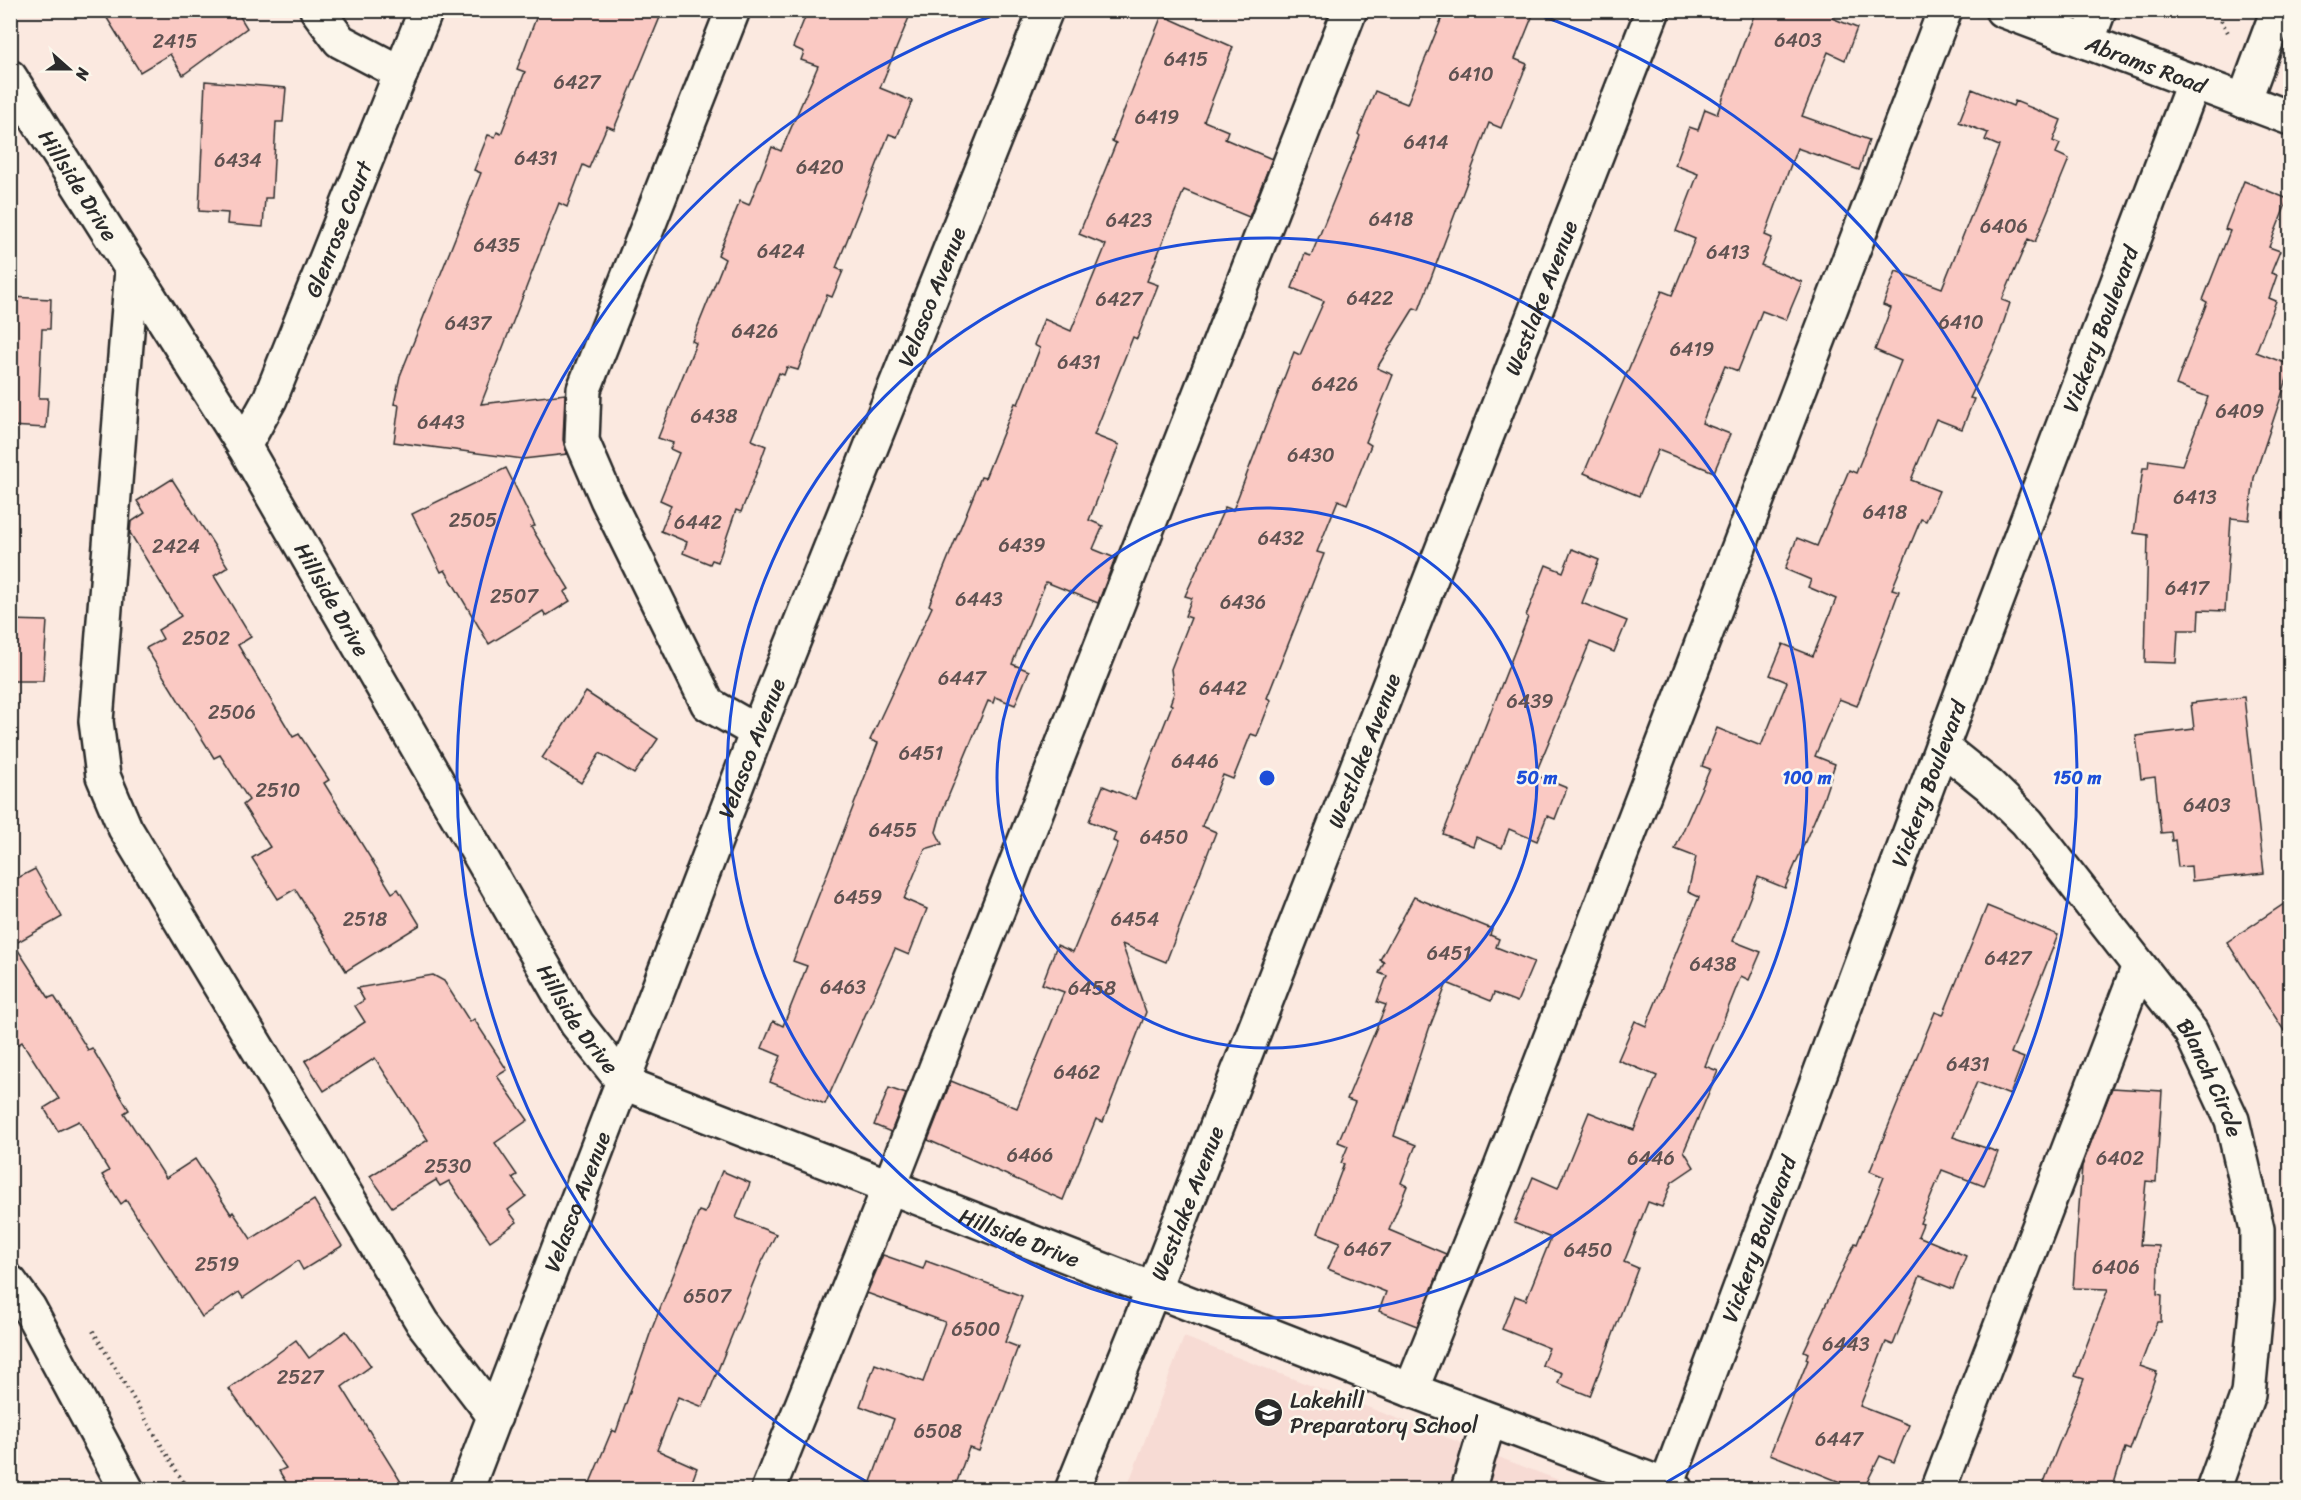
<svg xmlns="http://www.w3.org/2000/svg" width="2301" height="1500" font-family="Sriracha,sans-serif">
<rect width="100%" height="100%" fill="#fbe9e0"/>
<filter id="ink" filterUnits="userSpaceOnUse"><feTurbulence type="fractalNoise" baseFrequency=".0167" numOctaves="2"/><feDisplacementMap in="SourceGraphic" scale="12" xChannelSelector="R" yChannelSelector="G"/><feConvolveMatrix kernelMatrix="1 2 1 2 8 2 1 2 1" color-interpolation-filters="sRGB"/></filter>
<g filter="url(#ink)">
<polygon fill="#f7dbd4" points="1184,1337 1582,1489 1126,1490"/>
<g fill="#fac9c3" stroke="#2b2b2b" stroke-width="1.5">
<polygon points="102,10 236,10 247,28 183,75 170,54 140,72"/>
<polygon points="539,10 663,10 614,129 607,126 589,168 583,165 567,207 559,203 481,404 565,394 563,440 567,454 523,459 394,442 399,405 394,404 400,376 481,173 474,170 488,135 495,137 497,132 501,134 525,72 517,69"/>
<polygon points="808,10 912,10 880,88 912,101 897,137 889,134 836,268 843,271 832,297 827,295 798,370 787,367 784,375 779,373 752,440 766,446 753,482 741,512 736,510 718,562 712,560 710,564 683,553 687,542 661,531 671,505 660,500 679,453 670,449 673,443 658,438 696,343 692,341 725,259 718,255 740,201 749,205 772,147 781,151 818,66 801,60 804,52 793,47"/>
<polygon points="1445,10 1535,10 1515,59 1527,64 1501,128 1489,123 1419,310 1414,308 1377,368 1393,375 1366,442 1371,445 1347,504 1338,500 1317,552 1324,554 1267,698 1271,700 1257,736 1251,734 1233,779 1223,775 1202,826 1216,832 1166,962 1122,944 1146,1012 1103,1122 1096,1119 1063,1200 928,1140 951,1081 1017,1108 1064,992 1042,984 1057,945 1073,952 1118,843 1113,841 1116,833 1089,821 1103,786 1135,799 1172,705 1170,704 1174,693 1171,669 1191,618 1185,616 1192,598 1185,596 1225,507 1233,510 1294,352 1300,355 1324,301 1292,288 1305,254 1311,256 1360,136 1358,134 1375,91 1407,104"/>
<polygon points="1756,10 1836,10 1832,18 1857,28 1845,60 1828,52 1802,116 1869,140 1859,170 1797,148 1765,235 1772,238 1761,265 1802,282 1786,320 1762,311 1738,371 1725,366 1702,423 1730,434 1714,472 1658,450 1639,496 1584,473 1662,291 1672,295 1695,239 1676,231 1698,174 1675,165 1689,127 1698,130 1705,109 1717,114"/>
<polygon points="1162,15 1233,47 1204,121 1228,131 1225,139 1272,159 1249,217 1184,190 1147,281 1158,285 1137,339 1133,337 1094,435 1119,445 1089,520 1103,526 1093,549 1115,558 1098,603 1046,582 1012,664 1029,671 1015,705 995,697 993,703 988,701 941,814 936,832 942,844 925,849 904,899 927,909 909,955 895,949 825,1104 770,1082 781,1056 762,1048 773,1021 783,1026 807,966 793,961 878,743 870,740 932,607 929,605 981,477 985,478 1015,403 1018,404 1040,348 1034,345 1044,319 1071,331 1106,245 1079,234 1116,143 1112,141"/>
<polygon points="205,81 286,88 283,122 276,122 272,198 265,198 263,227 227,224 228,213 199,211"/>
<polygon points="1972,89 2013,106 2015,101 2061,120 2053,141 2060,144 2056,153 2069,159 2035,242 2028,239 2002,300 2010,303 1998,339 1970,398 1974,399 1962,429 1936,419 1911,480 1939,491 1926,521 1921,519 1892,589 1899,591 1857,706 1839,699 1815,756 1835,764 1823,800 1785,888 1758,877 1733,941 1761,952 1749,980 1741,976 1705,1066 1718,1071 1684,1151 1694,1167 1672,1182 1662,1207 1648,1202 1624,1262 1638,1268 1590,1396 1558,1383 1562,1373 1542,1365 1549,1348 1502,1329 1515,1296 1526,1300 1551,1238 1514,1223 1533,1177 1558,1188 1589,1112 1634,1130 1657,1076 1618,1060 1635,1021 1646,1026 1699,897 1688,892 1696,857 1675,849 1710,769 1702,766 1717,728 1761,746 1787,682 1770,675 1783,644 1813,656 1836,599 1808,587 1811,580 1785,569 1797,538 1817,546 1849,470 1856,473 1901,361 1875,350 1891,308 1883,305 1896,271 1942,288 1999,146 1985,140 1988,133 1959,122"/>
<polygon points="2244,181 2288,199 2269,247 2280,251 2271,273 2277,275 2269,298 2276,301 2256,352 2290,365 2290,370 2254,478 2249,520 2231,518 2225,611 2199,610 2198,630 2178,630 2176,663 2145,662 2148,535 2134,533 2143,468 2148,468 2149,460 2182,465 2208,397 2176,385 2207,302 2203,300 2230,231 2225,229"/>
<polygon points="10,297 51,299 50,329 42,329 39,398 48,398 46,428 10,426"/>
<polygon points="506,468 535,526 531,527 569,589 564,592 570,601 546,616 543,611 489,644 445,570 441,572 412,514"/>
<polygon points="172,479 228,567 214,576 251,637 238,645 293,737 299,734 329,780 324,783 392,893 398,889 420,925 346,971 295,889 278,899 252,858 270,847 243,805 249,800 220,755 214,758 146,648 163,639 158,630 181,616 130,533 131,522 145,513 137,501"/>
<polygon points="1572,549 1599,560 1582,603 1627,621 1614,652 1590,642 1535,775 1567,788 1555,819 1547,816 1537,841 1509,829 1502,848 1476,837 1473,846 1443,834 1528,617 1526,616 1546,565 1563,572"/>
<polygon points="10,620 47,621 43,681 10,681"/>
<polygon points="586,692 658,739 634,774 600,753 581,783 542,758"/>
<polygon points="2244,697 2264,873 2192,881 2191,866 2178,867 2175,840 2172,841 2171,832 2161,833 2155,777 2141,779 2136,736 2194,729 2191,703"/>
<polygon points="35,869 62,917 14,944 49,998 54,996 88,1050 92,1048 129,1110 124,1113 166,1178 195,1159 231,1214 233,1212 251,1239 314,1200 342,1246 303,1270 298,1261 243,1298 239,1292 202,1317 126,1200 121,1204 102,1175 109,1171 79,1121 58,1131 44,1108 59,1099 22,1042 10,1049 10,882"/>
<polygon points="1414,897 1492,929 1490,935 1499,939 1496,947 1534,962 1517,1002 1494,993 1491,1001 1447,983 1429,1029 1394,1136 1416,1145 1401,1183 1407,1186 1389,1230 1446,1254 1417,1326 1379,1311 1386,1292 1328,1269 1340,1242 1318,1233 1344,1164 1341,1163 1348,1146 1338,1142 1355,1102 1347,1099 1386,1005 1377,1002 1387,976 1379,973 1384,962 1380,960"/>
<polygon points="2290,900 2290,1040 2227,942"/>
<polygon points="1987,906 2058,935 2011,1053 2024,1058 2010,1095 1977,1082 1953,1137 1998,1152 1984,1186 1942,1170 1920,1223 1923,1224 1918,1236 1966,1256 1953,1289 1920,1276 1893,1345 1886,1342 1860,1406 1909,1425 1894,1462 1880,1456 1863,1490 1860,1490 1770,1454 1808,1360 1806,1359 1808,1353 1804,1351 1855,1243 1857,1244 1884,1177 1870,1171 1935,1012 1943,1015"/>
<polygon points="433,975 444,981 470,1022 474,1019 507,1070 497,1076 528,1120 495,1143 517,1175 512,1178 526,1196 508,1210 517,1222 490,1241 449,1181 440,1186 436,1180 392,1207 370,1176 428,1140 375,1058 324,1091 305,1061 365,1022 355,1006 364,1000 357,988"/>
<polygon points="889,1088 906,1094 891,1132 874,1125"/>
<polygon points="2112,1088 2162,1091 2156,1182 2146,1181 2140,1245 2159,1246 2157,1294 2162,1295 2161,1322 2157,1322 2140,1366 2157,1372 2130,1450 2125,1448 2112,1490 2041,1490 2084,1379 2075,1376 2108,1289 2073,1288 2082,1166"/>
<polygon points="722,1171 750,1183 736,1218 776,1234 760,1266 703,1407 678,1397 657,1450 697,1468 689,1490 587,1490 612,1430 616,1432 651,1331 699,1211 705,1213"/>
<polygon points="883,1255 923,1269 926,1261 1022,1296 1005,1342 1018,1347 979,1451 969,1448 954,1490 868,1490 894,1419 860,1406 875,1364 923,1382 945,1322 867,1293"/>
<polygon points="346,1331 371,1366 342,1387 406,1490 291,1490 279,1471 286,1468 229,1389 296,1340 309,1358"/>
</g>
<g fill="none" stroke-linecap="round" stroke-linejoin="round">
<defs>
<g id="minor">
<polyline points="317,10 340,41 401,73"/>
<polyline points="733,10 584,389 582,441 607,499 708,704 757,732"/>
<polyline points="2087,42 2099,10"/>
<path id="s1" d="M10,77L244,446L577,1024L624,1083L1411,1390L1677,1490"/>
<polyline points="2244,101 2278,10"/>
<polyline points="132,269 96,721 103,776 125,828 423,1323 495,1417"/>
<path id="s2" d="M244,446L270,399L426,10"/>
<path id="s3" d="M1943,748L1989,785L2027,822L2191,1032L2232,1120L2257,1229V1299L2248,1394L2213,1490"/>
<polyline points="10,1282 29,1308 127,1490"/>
<polyline points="1411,1390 1501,1167 1945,10"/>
<path id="s4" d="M466,1490L757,732L1046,10"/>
<polyline points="768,1490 889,1188 1350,10"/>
<path id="s5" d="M1072,1490L1153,1290L1653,10"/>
<polyline points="1468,1490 1489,1420"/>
<path id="s6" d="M1665,1490L1967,679L2194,81"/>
<polyline points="1938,1490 2139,966"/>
</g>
<g id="major">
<path id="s7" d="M2002,10L2290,118"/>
</g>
</defs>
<use href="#minor" stroke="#2b2b2b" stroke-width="38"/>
<use href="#major" stroke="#2b2b2b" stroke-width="38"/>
<g stroke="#2b2b2b" stroke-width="4" stroke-dasharray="1.5 4.5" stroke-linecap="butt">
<polyline points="2215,10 2230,36"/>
<polyline points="93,1331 188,1490"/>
</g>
<use href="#minor" stroke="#fbf7ec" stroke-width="33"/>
<use href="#major" stroke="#fbf7ec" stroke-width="33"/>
</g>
</g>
<g fill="none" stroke="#1d4ed8" stroke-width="3">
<circle cx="1267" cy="778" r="270"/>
<circle cx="1267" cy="778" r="540"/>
<path d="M874 1486A810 810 0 0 1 1003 12M1531 12A810 810 0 0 1 1660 1486"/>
</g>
<defs>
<symbol id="school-disc" viewBox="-11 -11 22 22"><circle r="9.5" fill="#2b2b2b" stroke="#fbf7ec"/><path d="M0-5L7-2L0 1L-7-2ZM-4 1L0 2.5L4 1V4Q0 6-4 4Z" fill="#fff"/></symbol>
</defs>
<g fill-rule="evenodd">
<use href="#school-disc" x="1252" y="1396" width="33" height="33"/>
</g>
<g text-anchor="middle" stroke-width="5" stroke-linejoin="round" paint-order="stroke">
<g font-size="20" fill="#5f5251">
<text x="1798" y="47">6403</text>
<text x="175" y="48">2415</text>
<text x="1186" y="66">6415</text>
<text x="1471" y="81">6410</text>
<text x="577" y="89">6427</text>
<text x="1157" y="124">6419</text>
<text x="1426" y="149">6414</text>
<text x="536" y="165">6431</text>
<text x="238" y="167">6434</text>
<text x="820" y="174">6420</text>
<text x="1391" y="226">6418</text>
<text x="1129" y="227">6423</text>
<text x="2004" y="233">6406</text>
<text x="497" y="252">6435</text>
<text x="781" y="258">6424</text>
<text x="1728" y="259">6413</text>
<text x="1370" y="305">6422</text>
<text x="1119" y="306">6427</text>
<text x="1961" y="329">6410</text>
<text x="468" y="330">6437</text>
<text x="755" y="338">6426</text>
<text x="1692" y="356">6419</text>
<text x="1079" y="369">6431</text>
<text x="1335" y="391">6426</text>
<text x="2240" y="418">6409</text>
<text x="714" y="423">6438</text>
<text x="441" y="429">6443</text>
<text x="1311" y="462">6430</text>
<text x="2195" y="504">6413</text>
<text x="1885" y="519">6418</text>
<text x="473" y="527">2505</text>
<text x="698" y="529">6442</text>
<text x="1281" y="545">6432</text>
<text x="1022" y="552">6439</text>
<text x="176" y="553">2424</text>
<text x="2187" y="595">6417</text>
<text x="514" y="603">2507</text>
<text x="979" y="606">6443</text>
<text x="1243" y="609">6436</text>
<text x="206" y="645">2502</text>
<text x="962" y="685">6447</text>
<text x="1223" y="695">6442</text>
<text x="1530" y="708">6439</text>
<text x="232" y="719">2506</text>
<text x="921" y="760">6451</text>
<text x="1195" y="768">6446</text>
<text x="278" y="797">2510</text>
<text x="2207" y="812">6403</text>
<text x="893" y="837">6455</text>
<text x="1164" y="844">6450</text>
<text x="858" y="904">6459</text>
<text x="365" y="926">2518</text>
<text x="1135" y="926">6454</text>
<text x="1449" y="960">6451</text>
<text x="2008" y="965">6427</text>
<text x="1713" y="971">6438</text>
<text x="843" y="994">6463</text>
<text x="1092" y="995">6458</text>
<text x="1968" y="1071">6431</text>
<text x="1077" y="1079">6462</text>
<text x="1030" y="1162">6466</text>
<text x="1651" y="1165">6446</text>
<text x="2120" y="1165">6402</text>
<text x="448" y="1173">2530</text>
<text x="1367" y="1256">6467</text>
<text x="1588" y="1257">6450</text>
<text x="217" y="1271">2519</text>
<text x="2116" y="1274">6406</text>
<text x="707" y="1303">6507</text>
<text x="976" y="1336">6500</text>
<text x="1846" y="1351">6443</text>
<text x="300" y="1384">2527</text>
<text x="938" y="1438">6508</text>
<text x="1839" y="1446">6447</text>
</g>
<g font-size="22" fill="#2b2b2b" stroke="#fbf7ec">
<text dy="8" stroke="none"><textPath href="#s7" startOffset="154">Abrams Road</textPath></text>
<text dy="8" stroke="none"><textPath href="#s1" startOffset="128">Hillside Drive</textPath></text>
<text dy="8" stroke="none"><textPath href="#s2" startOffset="237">Glenrose Court</textPath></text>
<text dy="8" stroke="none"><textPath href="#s4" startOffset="1281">Velasco Avenue</textPath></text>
<text dy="8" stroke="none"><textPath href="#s5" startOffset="1281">Westlake Avenue</textPath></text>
<text dy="8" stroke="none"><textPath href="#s6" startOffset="1240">Vickery Boulevard</textPath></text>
<text dy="8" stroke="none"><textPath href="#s1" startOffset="614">Hillside Drive</textPath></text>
<text dy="8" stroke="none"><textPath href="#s4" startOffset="795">Velasco Avenue</textPath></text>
<text dy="8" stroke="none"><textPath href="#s5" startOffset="795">Westlake Avenue</textPath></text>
<text dy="8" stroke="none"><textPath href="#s6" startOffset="754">Vickery Boulevard</textPath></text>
<text dy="8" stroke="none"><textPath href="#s1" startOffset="1100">Hillside Drive</textPath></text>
<text dy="8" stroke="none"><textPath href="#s3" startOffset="428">Blanch Circle</textPath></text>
<text dy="8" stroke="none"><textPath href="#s4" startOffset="309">Velasco Avenue</textPath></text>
<text dy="8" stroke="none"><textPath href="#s5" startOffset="309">Westlake Avenue</textPath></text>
<text dy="8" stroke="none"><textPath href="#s1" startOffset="1604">Hillside Drive</textPath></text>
<text dy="8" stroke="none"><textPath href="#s6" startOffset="268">Vickery Boulevard</textPath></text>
</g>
<g font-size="22" fill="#2b2b2b" stroke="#fbf7ec" text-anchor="start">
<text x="1290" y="1408">Lakehill<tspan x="1290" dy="25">Preparatory School</tspan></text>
</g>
</g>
<circle cx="1267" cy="778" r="9" fill="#1d4ed8" stroke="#fbf7ec" stroke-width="3"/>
<g font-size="18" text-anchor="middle" font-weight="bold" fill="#1d4ed8" stroke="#fbf7ec" stroke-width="5" stroke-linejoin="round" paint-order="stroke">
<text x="1537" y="784">50 m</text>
<text x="1807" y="784">100 m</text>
<text x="2077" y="784">150 m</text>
</g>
<rect width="2301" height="1500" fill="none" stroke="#fbf7ec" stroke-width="36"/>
<rect x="18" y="18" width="2265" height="1464" fill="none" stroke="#2b2b2b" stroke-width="2" filter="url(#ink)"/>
<g transform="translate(69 69) rotate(111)" stroke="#fbf7ec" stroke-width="4.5" paint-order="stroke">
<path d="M0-4.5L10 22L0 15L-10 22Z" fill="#2b2b2b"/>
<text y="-9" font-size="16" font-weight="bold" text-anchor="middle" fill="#2b2b2b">N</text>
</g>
</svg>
